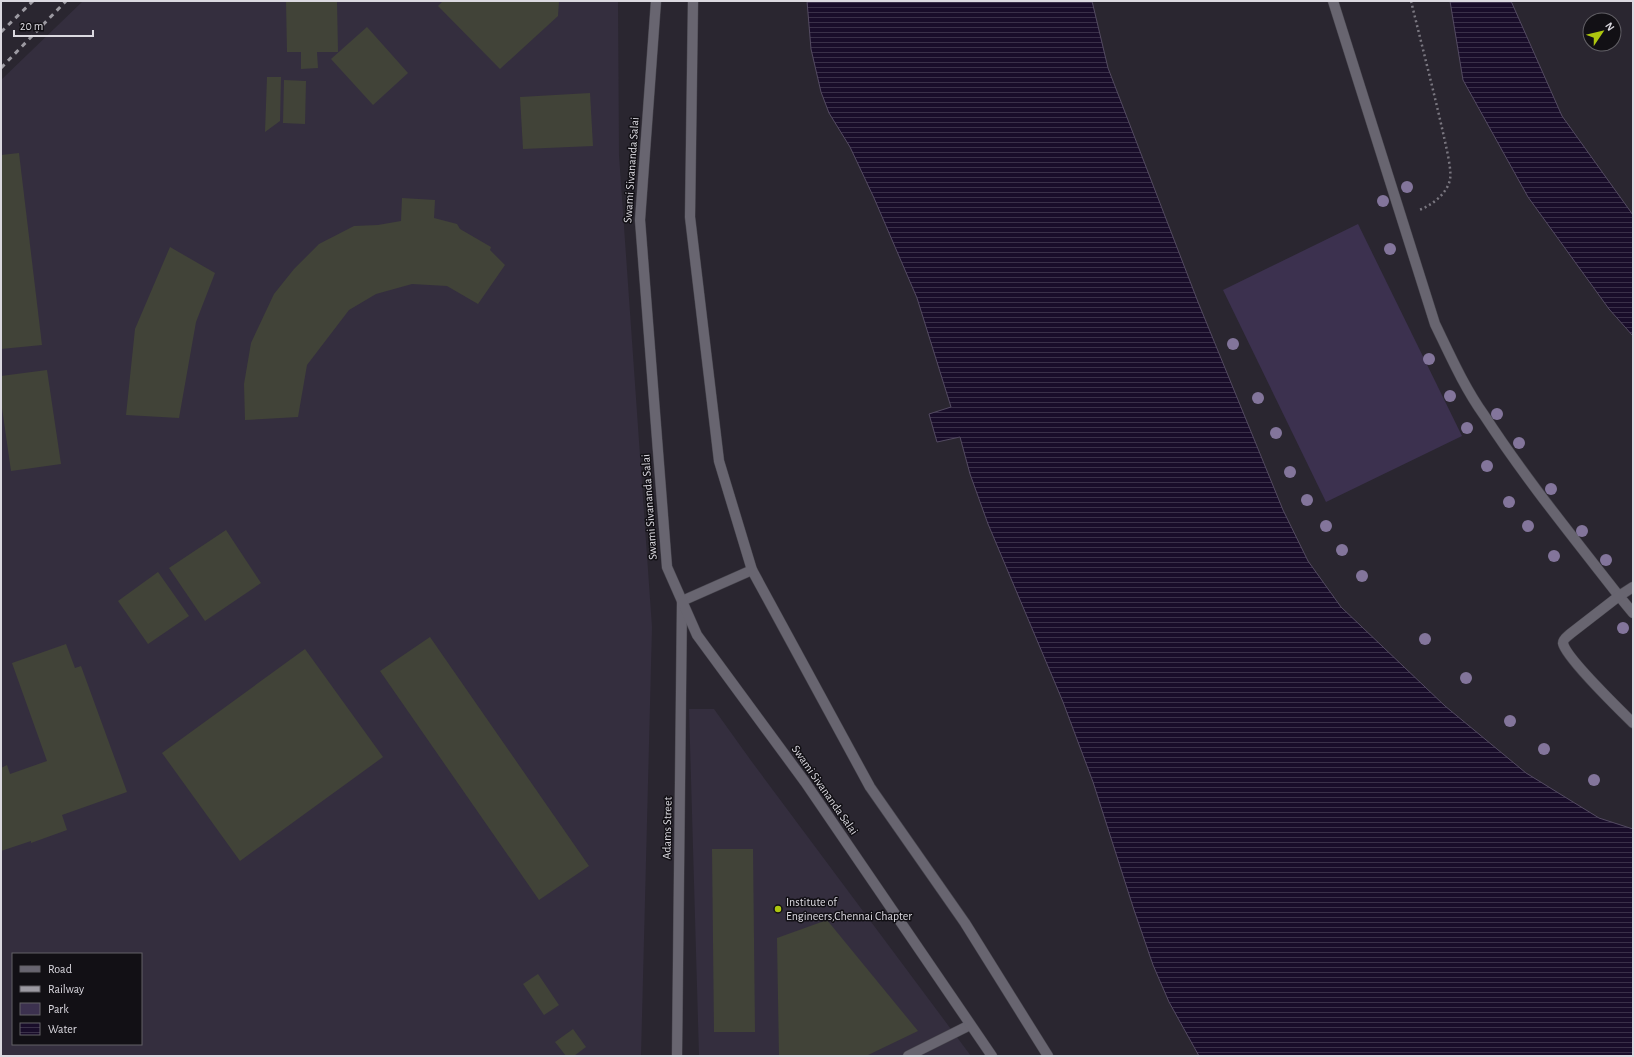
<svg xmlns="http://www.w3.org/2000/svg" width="1634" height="1057" font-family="'Alegreya Sans',sans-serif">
<defs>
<pattern id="water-rules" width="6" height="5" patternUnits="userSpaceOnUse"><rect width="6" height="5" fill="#190d2a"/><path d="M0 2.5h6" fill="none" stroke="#3a3049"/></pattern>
</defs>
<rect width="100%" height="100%" fill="#2a2630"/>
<g fill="#342e3e" fill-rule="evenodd">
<path d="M83,1H618L619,155L652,627L641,1056H1V80ZM13,954H141V1044H13Z"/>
<polygon points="689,709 714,709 752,762 971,1056 699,1056"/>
</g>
<polygon fill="#3c314f" points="1358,224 1462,436 1326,502 1223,290"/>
<g fill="url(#water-rules)" stroke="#534a61">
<polygon points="807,1 1092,1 1108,68 1198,302 1283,510 1308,561 1341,607 1445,706 1526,773 1599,818 1633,829 1633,1056 1199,1056 1169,1002 1153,965 1134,910 1093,782 1063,702 988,524 970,474 960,437 937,442 929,414 951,407 917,298 874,198 850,147 829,113 821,92 811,49"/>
<polygon points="1450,1 1511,1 1562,116 1633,215 1633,336 1609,309 1528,197 1463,80"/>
</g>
<g fill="#414338">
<polygon points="286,1 337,1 338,52 317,52 318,68 301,69 301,52 287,52"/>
<polygon points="443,1 559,1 558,16 500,69 438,6"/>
<polygon points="367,27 408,73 373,105 331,59"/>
<polygon points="267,77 281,77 280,121 265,132"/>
<polygon points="284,80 306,81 305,124 283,123"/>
<polygon points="590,93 593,146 523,149 520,97"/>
<polygon points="19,153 42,345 1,349 1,155"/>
<polygon points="402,198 435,200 434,218 457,224 460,229 491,247 490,250 505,265 478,304 447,286 412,284 376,294 349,310 307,365 298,417 245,420 244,384 251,343 274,294 294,269 319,244 354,226 378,225 401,221"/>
<polygon points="170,247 215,273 196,322 179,418 126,415 135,329"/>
<polygon points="47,370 61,464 11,471 1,401 1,376"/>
<polygon points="226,530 261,583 205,621 169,568"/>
<polygon points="158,572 189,616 148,644 118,601"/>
<polygon points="430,637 589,866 539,900 380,671"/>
<polygon points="66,644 75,668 81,666 127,792 62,815 67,830 31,843 31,841 1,851 1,768 7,765 10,774 47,761 12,663"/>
<polygon points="305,649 383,757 240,861 162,753"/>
<polygon points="712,849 753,849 755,1032 714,1032"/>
<polygon points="827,920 918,1031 866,1056 779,1056 777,938"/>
<polygon points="538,974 559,1005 544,1015 523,984"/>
<polygon points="573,1029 586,1047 574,1056 566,1056 555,1042"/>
</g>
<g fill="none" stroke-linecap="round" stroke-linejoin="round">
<defs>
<g id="service">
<path d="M1333,1L1435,324C1450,355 1464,387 1484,415C1525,478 1573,537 1619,596L1633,613"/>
<path d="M1633,587L1619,596L1570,634C1568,636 1563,639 1563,643C1565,657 1621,711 1633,723"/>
</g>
<g id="minor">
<polyline points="677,1056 682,601 752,570"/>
<polyline points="908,1056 970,1025"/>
</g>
<g id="tertiary">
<polyline points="656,1 640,220 667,567 697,635 805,782 992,1056"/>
<polyline points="693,1 690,217 719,461 752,570 870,787 965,923 1048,1056"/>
</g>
</defs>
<use href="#service" stroke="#46444c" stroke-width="11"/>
<use href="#minor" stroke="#46444c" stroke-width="11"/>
<use href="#tertiary" stroke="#46444c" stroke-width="11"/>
<path stroke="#7a7780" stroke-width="2.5" stroke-dasharray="2 3" stroke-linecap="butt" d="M1411,1C1422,46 1434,92 1444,137C1446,146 1452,171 1450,179C1448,193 1431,206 1419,210"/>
<use href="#service" stroke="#686570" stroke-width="10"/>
<use href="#minor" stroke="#686570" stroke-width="10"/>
<use href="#tertiary" stroke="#686570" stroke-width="10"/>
<g stroke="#9c9aa2" stroke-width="3" stroke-dasharray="5 5" stroke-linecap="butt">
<polyline points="1,32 33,1"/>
<polyline points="1,68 66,1"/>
</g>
</g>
<g fill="#83759b">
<circle cx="1407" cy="187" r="6"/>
<circle cx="1383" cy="201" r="6"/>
<circle cx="1390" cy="249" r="6"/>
<circle cx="1233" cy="344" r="6"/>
<circle cx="1429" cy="359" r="6"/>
<circle cx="1450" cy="396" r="6"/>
<circle cx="1258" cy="398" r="6"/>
<circle cx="1497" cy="414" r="6"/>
<circle cx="1467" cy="428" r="6"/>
<circle cx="1276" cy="433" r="6"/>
<circle cx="1519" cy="443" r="6"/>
<circle cx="1487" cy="466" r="6"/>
<circle cx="1290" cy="472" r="6"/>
<circle cx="1551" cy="489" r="6"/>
<circle cx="1307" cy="500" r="6"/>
<circle cx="1509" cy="502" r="6"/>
<circle cx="1326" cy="526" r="6"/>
<circle cx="1528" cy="526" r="6"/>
<circle cx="1582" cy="531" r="6"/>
<circle cx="1342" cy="550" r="6"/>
<circle cx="1554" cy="556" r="6"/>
<circle cx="1606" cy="560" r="6"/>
<circle cx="1362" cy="576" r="6"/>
<circle cx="1623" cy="628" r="6"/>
<circle cx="1425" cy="639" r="6"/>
<circle cx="1466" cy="678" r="6"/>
<circle cx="1510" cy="721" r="6"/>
<circle cx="1544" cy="749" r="6"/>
<circle cx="1594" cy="780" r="6"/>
</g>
<circle fill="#adc60f" stroke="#121015" stroke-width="1.5" cx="778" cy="909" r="4"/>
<g text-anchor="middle" stroke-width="3" stroke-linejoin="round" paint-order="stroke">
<g font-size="12" fill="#dbd9e0" stroke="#121015">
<text transform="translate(631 170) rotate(-86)" y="4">Swami Sivananda Salai</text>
<text transform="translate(649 507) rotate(-94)" y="4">Swami Sivananda Salai</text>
<text transform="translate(825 790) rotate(55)" y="4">Swami Sivananda Salai</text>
<text transform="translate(667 828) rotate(-89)" y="4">Adams Street</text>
</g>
<g font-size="12" fill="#dbd9e0" stroke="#121015" text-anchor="start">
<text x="786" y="906">Institute of<tspan x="786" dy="14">Engineers,Chennai Chapter</tspan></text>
</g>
</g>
<rect width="1634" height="1057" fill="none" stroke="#dbd9e0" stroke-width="4"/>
<rect x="12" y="953" width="130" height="92" fill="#121015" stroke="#626066"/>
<rect x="20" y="966" width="20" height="6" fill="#686570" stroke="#626066"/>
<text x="48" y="973" font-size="12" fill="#dbd9e0">Road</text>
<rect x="20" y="986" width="20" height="6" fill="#9c9aa2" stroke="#626066"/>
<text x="48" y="993" font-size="12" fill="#dbd9e0">Railway</text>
<rect x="20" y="1003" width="20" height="12" fill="#3c314f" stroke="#626066"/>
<text x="48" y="1013" font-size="12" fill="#dbd9e0">Park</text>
<rect x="20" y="1023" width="20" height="12" fill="url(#water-rules)" stroke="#626066"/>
<text x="48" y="1033" font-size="12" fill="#dbd9e0">Water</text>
<g transform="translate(1602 32) rotate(55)"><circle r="19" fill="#121015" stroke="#626066"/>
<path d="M0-3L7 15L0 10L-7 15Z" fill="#adc60f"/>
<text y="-6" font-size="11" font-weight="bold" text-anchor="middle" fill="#dbd9e0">N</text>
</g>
<path d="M14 30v6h79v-6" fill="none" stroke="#dbd9e0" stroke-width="2"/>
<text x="20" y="30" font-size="12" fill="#dbd9e0" stroke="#121015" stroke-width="3" paint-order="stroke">20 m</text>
</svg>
